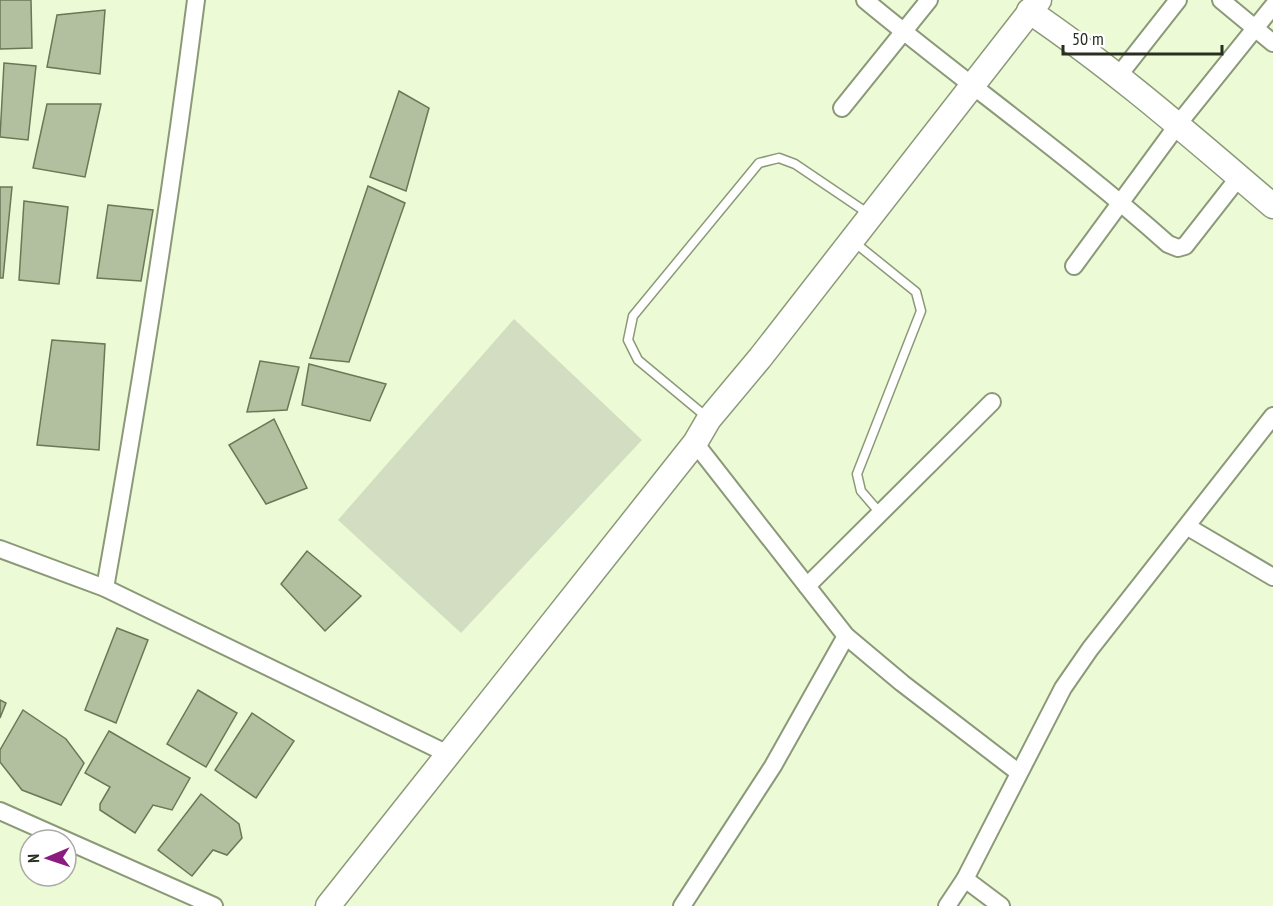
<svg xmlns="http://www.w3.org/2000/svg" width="1273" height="906" font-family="'PT Sans Narrow',sans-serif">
<rect width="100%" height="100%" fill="#ecfbd6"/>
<polygon fill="#d2ddc2" points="514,319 642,440 461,633 338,520"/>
<g fill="#b3c09f" stroke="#6b7757" stroke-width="1.5">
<polygon points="0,0 31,0 32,48 0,49"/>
<polygon points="105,10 100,74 47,67 57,15"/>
<polygon points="4,63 36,66 28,140 0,137"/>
<polygon points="399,91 429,108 406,191 370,177"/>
<polygon points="47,104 101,104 85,177 33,168"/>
<polygon points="368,186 405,203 349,362 310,358"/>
<polygon points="0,187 12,187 3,278 0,278"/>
<polygon points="24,201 68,207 59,284 19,280"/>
<polygon points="108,205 153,210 141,281 97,278"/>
<polygon points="52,340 105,344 99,450 37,445"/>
<polygon points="260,361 299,367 287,410 247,412"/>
<polygon points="309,364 386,384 370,421 302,405"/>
<polygon points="274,419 307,488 266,504 229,445"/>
<polygon points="307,551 361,596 325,631 281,584"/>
<polygon points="117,628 148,640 116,723 85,710"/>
<polygon points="198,690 237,713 206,767 167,744"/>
<polygon points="0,700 6,703 0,718"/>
<polygon points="23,710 66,739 84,763 61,805 22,790 0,762 0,750"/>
<polygon points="252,713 294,741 256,798 215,770"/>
<polygon points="109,731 190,778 172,810 153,805 135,833 100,810 100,804 110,787 85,773"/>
<polygon points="201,794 239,824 242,838 227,855 213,850 192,876 158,850"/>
</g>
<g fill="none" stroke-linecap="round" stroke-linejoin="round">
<defs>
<g id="lane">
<polyline points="854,242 916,292 921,311 857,474 861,491 880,513"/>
<polyline points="709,419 638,360 628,340 633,316 759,163 779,158 795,164 869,214"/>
</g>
<g id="street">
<path d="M865,0C965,83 1072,158 1168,244L1178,248L1185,246L1239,177"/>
<polyline points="1221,0 1273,43"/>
<polyline points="1119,75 1178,0"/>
<polyline points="842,108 929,0"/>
<polyline points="1074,266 1179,123 1273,6"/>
<polyline points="695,443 846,636 902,683 1018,772"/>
<polyline points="1188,527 1273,577"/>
<polyline points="0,549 105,588 450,755"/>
<polyline points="807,586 992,402"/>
<path d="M105,588C140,392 171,197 196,0"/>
<polyline points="0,811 214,906"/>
<polyline points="965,879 1001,906"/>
<polyline points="682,906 773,766 846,636"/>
<polyline points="947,906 965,879 1063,688 1090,649 1273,416"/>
</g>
<g id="secondary">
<path d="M1029,11C1116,70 1193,138 1273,206"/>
<polyline points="328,906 695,443 709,419 760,358 1039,0"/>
</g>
</defs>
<use href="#lane" stroke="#8c9978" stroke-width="11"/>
<use href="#street" stroke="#8c9978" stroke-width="20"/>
<use href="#secondary" stroke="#8c9978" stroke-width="27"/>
<use href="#lane" stroke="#fff" stroke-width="8"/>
<use href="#street" stroke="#fff" stroke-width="16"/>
<use href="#secondary" stroke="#fff" stroke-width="24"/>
</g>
<g transform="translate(48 858) rotate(268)"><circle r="28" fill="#ffffff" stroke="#a9aba6" stroke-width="1.5"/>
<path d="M0-4.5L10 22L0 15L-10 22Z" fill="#8b1b7e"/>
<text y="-9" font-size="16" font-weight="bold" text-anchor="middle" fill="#282e20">N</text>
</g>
<path d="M1063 45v9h159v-9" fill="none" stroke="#282e20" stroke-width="3"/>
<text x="1072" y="45" font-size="18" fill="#282e20" stroke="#ffffff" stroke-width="4.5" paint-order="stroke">50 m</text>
</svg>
